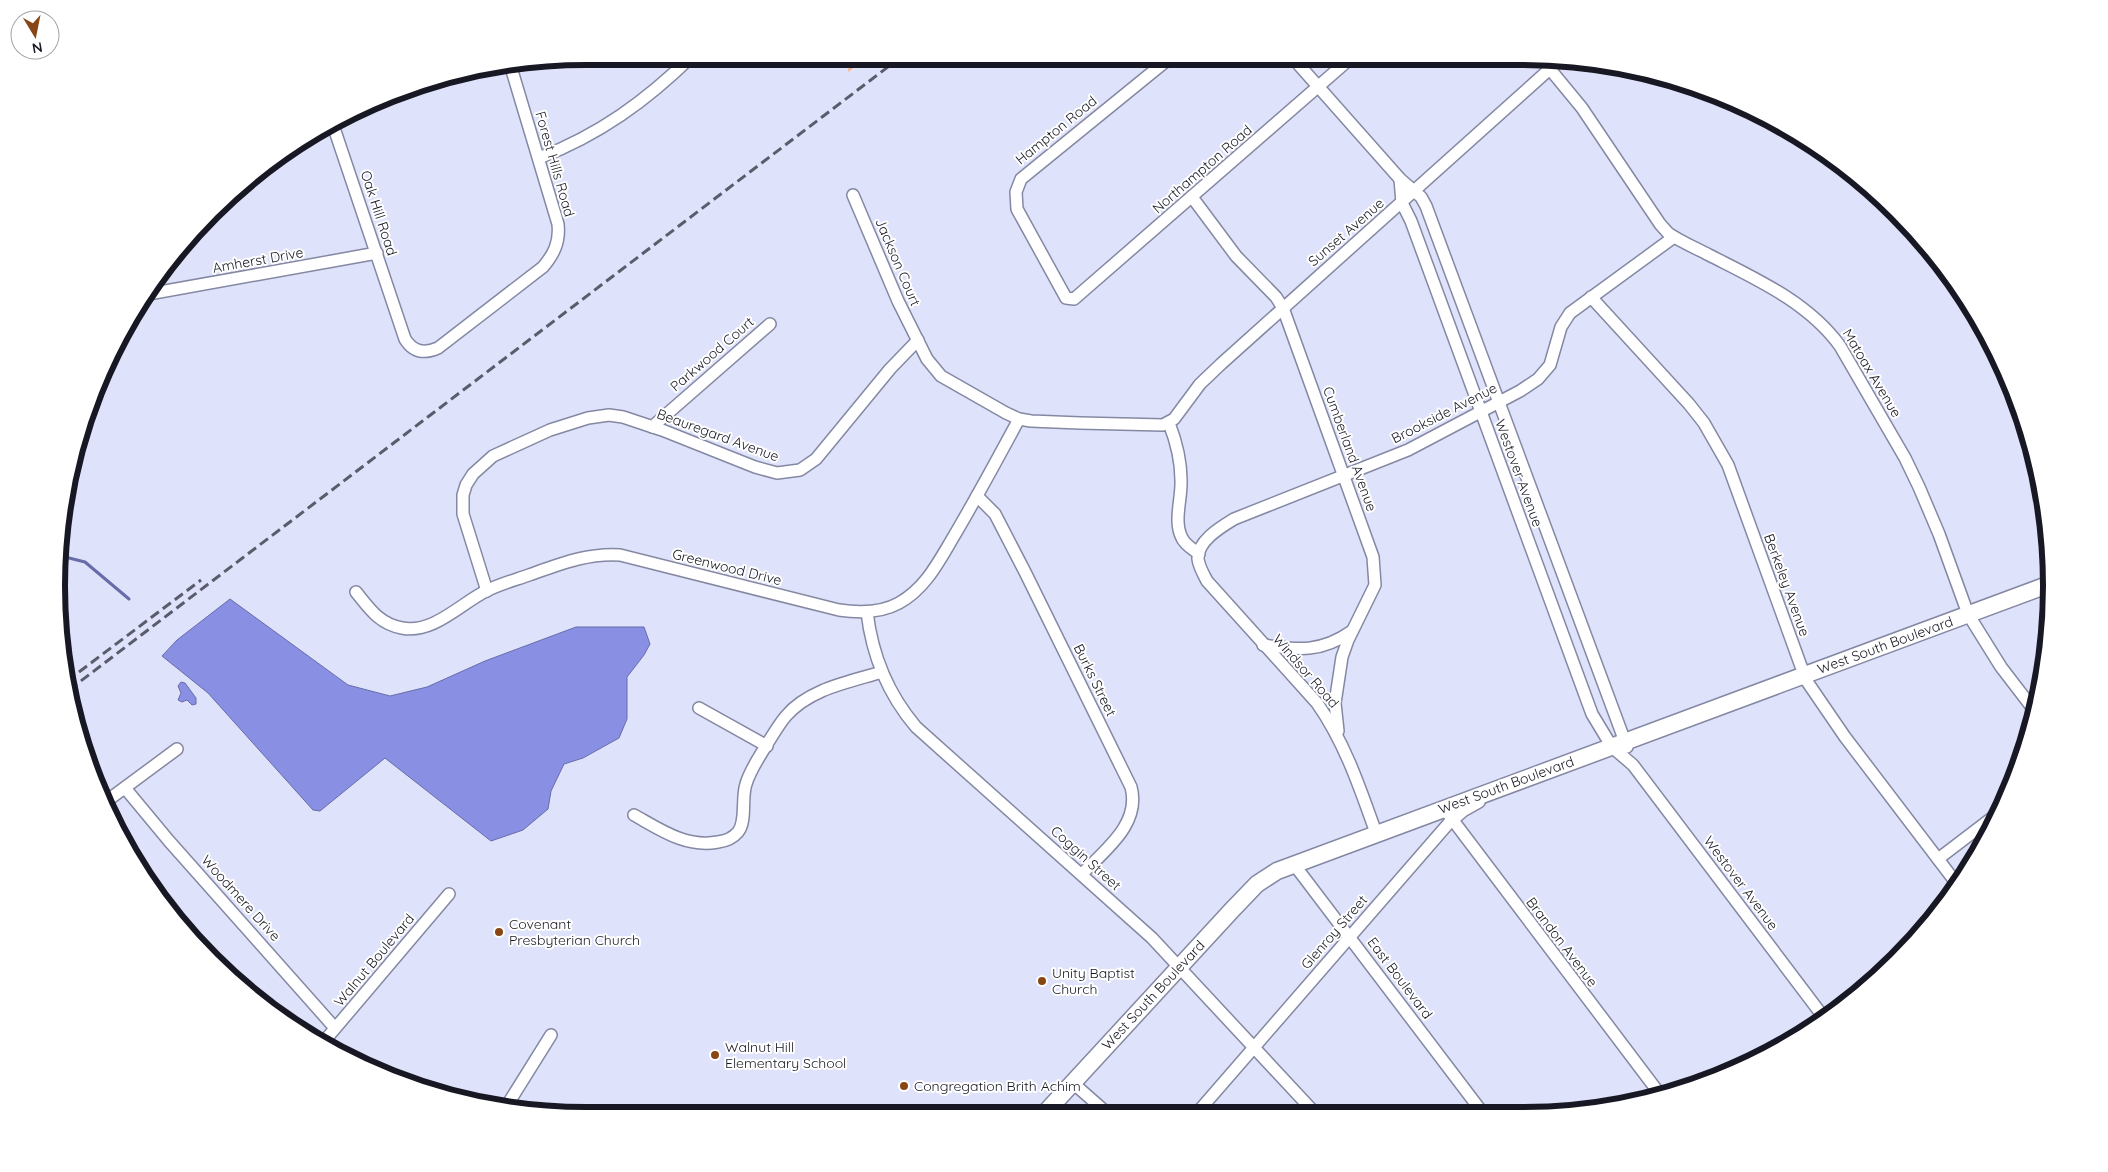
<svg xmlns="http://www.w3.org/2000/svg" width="2108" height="1172" font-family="Quicksand,sans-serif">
<rect width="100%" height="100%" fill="#dee2fa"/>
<polygon fill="#fdb07f" points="850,57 867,57 848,72"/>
<g fill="#8990e3" stroke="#676ca9">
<polygon points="230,599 348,685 390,696 427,687 485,661 576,627 644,627 650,644 644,655 627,677 627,719 619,738 583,758 564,764 551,791 548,809 523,830 491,841 385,758 320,811 313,810 208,693 162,656 177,640"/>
<polygon points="181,682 185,683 196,698 196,704 192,705 187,700 182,702 178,700 181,693 178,686"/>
</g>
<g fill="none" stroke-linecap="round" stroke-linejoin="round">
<polyline stroke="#676ca9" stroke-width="3" points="57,555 85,562 129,599"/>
<defs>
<g id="street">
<polyline points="1171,57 1021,179 1016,192 1017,209 1066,298 1074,299 1352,57"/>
<polyline points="1292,57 1400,179 1421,197 1426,206 1627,747"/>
<path d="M1540,57L1582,108L1660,224L1668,233C1681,242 1696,248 1709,255C1756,279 1808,302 1840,346L1905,458L1919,487L1939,534L1968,614L2001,667L2034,710"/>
<path d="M332,122L405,339C413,352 424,354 438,348L543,267C554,254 560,242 558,224L510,64"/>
<path d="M539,158C599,135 646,101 692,56"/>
<polyline points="1400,179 1402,203 1411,221 1592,714 1612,747 1633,765 1825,1019"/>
<polyline points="853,195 898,301 927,359 941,376 1006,413 1019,419 1031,421 1080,423 1163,425 1174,419 1200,384 1221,364 1562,58"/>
<polyline points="1192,197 1236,256 1276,297 1283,308 1373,557 1375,585 1348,640 1342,657 1335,703 1338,731"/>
<polyline points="143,295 377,253"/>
<polyline points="1591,297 1689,404 1704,423 1728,465 1806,680 1845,737 1957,884"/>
<path d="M1169,423C1176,441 1181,462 1181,480C1182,499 1173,521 1182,538C1185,545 1193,549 1199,554"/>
<polyline points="652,427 770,324"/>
<path d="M977,496L995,514L1025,572L1131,787C1141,824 1105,850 1082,874"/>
<polyline points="487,591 463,514 463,495 466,485 473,474 493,456 550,430 588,418 609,415 623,417 662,430 755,467 777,473 800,470 816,459 890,369 918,340"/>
<path d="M356,592C369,608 379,624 402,628C433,634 460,604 486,591C500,584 515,580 529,575C560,564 587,553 620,555L839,610C859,613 881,613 899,603C926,588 939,561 954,536C977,497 998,458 1019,419"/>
<path d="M867,612C872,655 888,694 916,727L1152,938L1314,1112"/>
<path d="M1263,645C1298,650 1321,653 1352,631"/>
<polyline points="699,708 767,746"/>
<polyline points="125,788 169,841 335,1028"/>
<polyline points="104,803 177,749"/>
<path d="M634,815C661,830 686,848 718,842C726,841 733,838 738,832C747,821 741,798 746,784C750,770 760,756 767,744C773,735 779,724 786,716C809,689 849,682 882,672"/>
<polyline points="1449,815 1659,1093"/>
<path d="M1376,833C1360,788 1345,743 1317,703L1207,581C1204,575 1199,567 1198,559C1197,541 1221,527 1234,519L1408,450L1520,391L1538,379L1550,365L1561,327L1570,313L1674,237"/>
<polyline points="1938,859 1997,814"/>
<polyline points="1293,863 1482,1112"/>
<polyline points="321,1045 449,894"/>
<polyline points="1073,1083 1107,1113"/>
<polyline points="506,1107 551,1035"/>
<polyline points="1197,1113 1448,824 1463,811 1479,802"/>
</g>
<polyline id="secondary" points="1045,1113 1232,910 1257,884 1277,871 2050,584"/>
</defs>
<use href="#street" stroke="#8588a3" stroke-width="14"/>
<use href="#secondary" stroke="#8588a3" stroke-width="19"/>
<use href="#street" stroke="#fff" stroke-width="11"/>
<use href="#secondary" stroke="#fff" stroke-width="16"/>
<g stroke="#5a5c6c" stroke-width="3" stroke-dasharray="10 5" stroke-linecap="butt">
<polyline points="67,681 201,580"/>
<polyline points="69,690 901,57"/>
</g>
</g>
<g fill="#874613" stroke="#fff" stroke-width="2">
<circle cx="499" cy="932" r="5"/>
<circle cx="1042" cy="981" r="5"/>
<circle cx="715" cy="1055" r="5"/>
<circle cx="904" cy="1086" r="5"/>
</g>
<g text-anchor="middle" stroke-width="4" stroke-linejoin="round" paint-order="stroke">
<g font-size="14" fill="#171823" stroke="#fff">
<text transform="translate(1056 130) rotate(-39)" y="5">Hampton Road</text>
<text transform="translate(555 164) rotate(74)" y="5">Forest Hills Road</text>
<text transform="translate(1202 169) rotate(-41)" y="5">Northampton Road</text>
<text transform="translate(379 213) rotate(72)" y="5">Oak Hill Road</text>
<text transform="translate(1346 232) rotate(-41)" y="5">Sunset Avenue</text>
<text transform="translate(258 260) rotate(-10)" y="5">Amherst Drive</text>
<text transform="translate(898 262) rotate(67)" y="5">Jackson Court</text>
<text transform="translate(712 354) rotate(-41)" y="5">Parkwood Court</text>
<text transform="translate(1872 373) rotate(59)" y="5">Matoax Avenue</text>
<text transform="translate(1444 413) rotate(-27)" y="5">Brookside Avenue</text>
<text transform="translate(718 435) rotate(20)" y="5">Beauregard Avenue</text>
<text transform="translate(1350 449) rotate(70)" y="5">Cumberland Avenue</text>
<text transform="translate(1519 473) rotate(70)" y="5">Westover Avenue</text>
<text transform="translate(727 567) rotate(14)" y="5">Greenwood Drive</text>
<text transform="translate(1787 585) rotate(70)" y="5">Berkeley Avenue</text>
<text transform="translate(1885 645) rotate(-20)" y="5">West South Boulevard</text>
<text transform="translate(1306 671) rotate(49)" y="5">Windsor Road</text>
<text transform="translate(1095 680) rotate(64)" y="5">Burks Street</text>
<text transform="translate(1506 785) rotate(-20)" y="5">West South Boulevard</text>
<text transform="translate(1086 858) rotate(42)" y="5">Coggin Street</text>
<text transform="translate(1741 883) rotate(53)" y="5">Westover Avenue</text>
<text transform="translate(241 898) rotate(48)" y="5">Woodmere Drive</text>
<text transform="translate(1334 932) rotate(-49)" y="5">Glenroy Street</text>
<text transform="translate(1562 942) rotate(53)" y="5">Brandon Avenue</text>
<text transform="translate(374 960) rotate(-50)" y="5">Walnut Boulevard</text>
<text transform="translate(1400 978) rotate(53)" y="5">East Boulevard</text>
<text transform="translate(1153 995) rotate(-47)" y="5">West South Boulevard</text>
</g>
<g font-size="14" fill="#171823" stroke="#fff" text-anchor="start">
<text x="509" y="929">Covenant<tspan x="509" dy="16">Presbyterian Church</tspan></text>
<text x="1052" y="978">Unity Baptist<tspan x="1052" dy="16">Church</tspan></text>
<text x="725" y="1052">Walnut Hill<tspan x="725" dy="16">Elementary School</tspan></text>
<text x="914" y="1091">Congregation Brith Achim</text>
</g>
</g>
<path d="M0 0H2108V1172H0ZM586 65H1522A521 521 0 0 1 2043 586V586A521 521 0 0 1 1522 1107H586A521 521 0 0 1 65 586V586A521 521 0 0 1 586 65Z" fill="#fff" fill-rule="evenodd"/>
<path fill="none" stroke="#171823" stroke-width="6" d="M586 65H1522A521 521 0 0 1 2043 586V586A521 521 0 0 1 1522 1107H586A521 521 0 0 1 65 586V586A521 521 0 0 1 586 65Z"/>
<g transform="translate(35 35) rotate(170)"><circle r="24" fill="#ffffff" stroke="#a2a3a7"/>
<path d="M0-4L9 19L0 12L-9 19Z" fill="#874613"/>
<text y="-8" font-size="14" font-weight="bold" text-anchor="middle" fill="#171823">N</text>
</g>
</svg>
